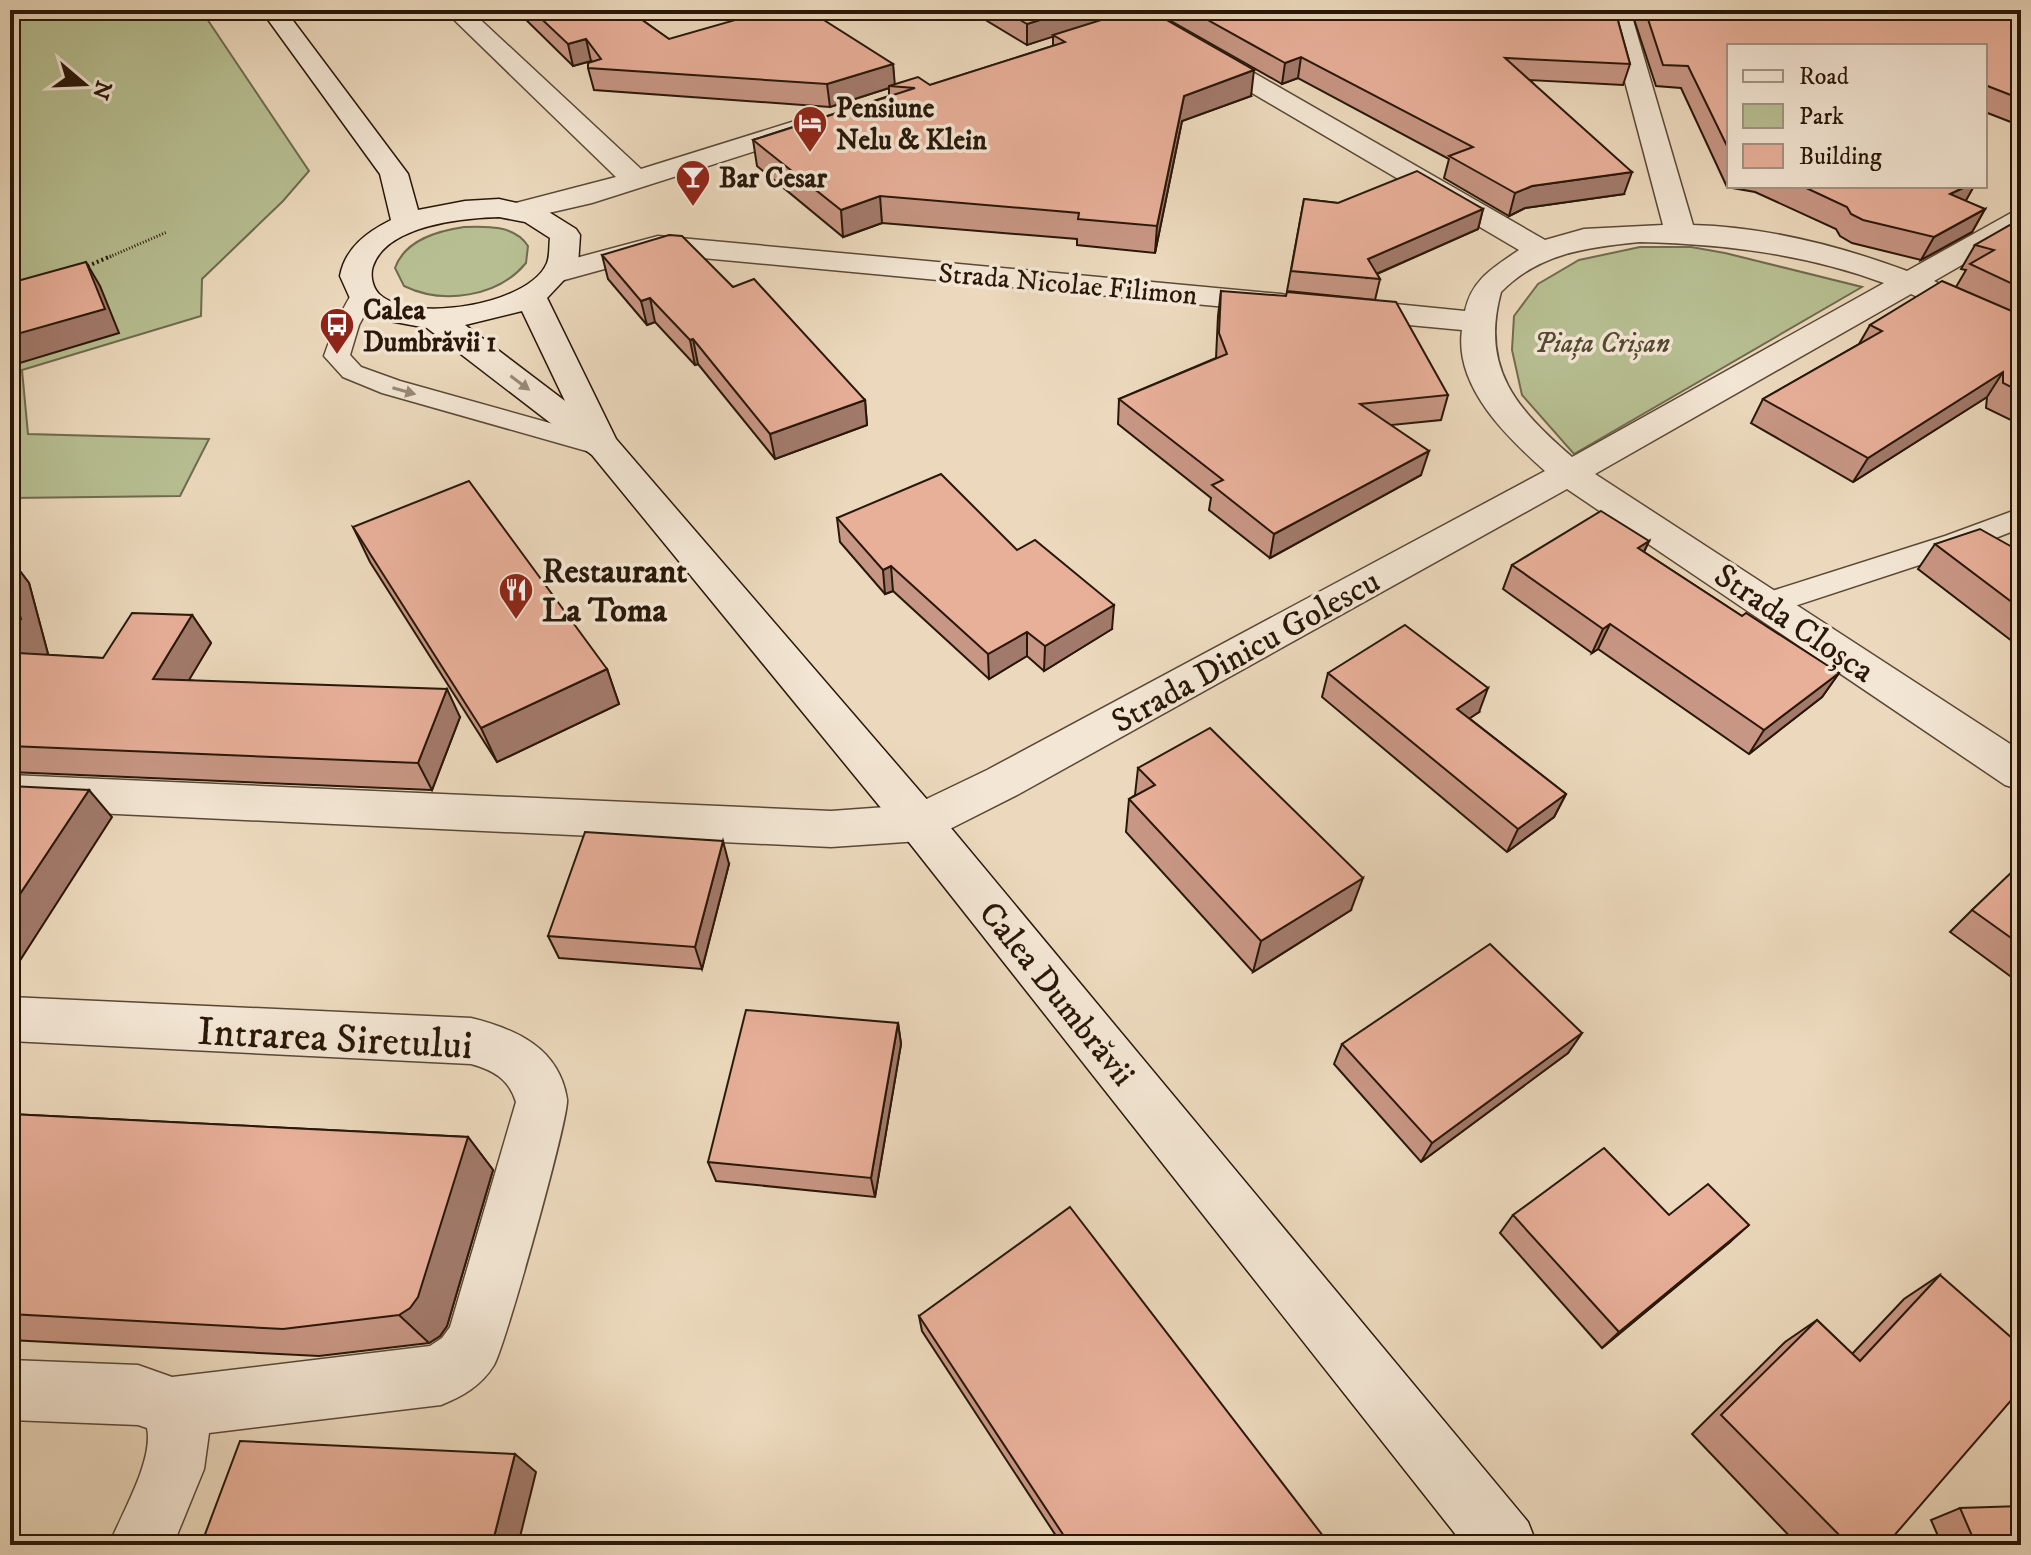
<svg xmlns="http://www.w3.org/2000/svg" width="2031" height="1555" font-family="'IM FELL DW Pica',serif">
<rect width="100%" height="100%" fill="#ecd9bd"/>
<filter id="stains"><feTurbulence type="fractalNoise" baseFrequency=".0025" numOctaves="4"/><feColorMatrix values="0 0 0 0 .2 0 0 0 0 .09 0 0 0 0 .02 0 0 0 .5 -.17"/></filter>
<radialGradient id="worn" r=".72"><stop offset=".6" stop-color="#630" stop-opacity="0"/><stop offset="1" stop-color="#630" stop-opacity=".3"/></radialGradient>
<g fill="#b7bf92" stroke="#706b4e" stroke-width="2">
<polygon points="10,10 201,10 309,171 283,201 202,279 201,316 22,370 28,434 209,439 180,496 10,498"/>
<path d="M464,227C486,226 515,225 528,246L526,263C498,297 443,305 404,286L395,268C405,240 437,231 464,227Z"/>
<polygon points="1640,247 1691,247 1725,253 1862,287 1574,454 1522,395 1512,350 1514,316 1538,284 1579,260"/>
</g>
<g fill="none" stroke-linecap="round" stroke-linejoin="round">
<defs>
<g id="lane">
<path d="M362,290L371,292L374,297L359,325L350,355L361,367L400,381L614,441L618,447L614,453L604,456L382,393L343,377L324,356C332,333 340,312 353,292Z"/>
<polygon points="2021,508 2021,528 1965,550 1767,615 1756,612 1752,604 1756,596 1945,536"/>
</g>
<g id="street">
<polygon points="444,10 470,10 641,169 811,116 821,118 824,124 821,130 592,203 518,220 508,217 503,211 508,205 616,177"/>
<polygon points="1147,10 1184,10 1180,15 1102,39 1093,37 1090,32 1093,27"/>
<path d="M1606,10H1630L1693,225C1765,227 1840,246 1907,271L2011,213L2021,210V231L1934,281L2021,323V345L1911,294L1595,474L2021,751V790L2005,785L1567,489L1019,794L936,836L920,841L831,847L10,809V775L831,811L914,805L987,770L1545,471C1507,437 1454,387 1462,330L1345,319L1334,316L1329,309L1334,302L1345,299L1465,311C1472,279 1493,268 1519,250L1191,57L1188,52L1191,47H1209L1545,240L1584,229L1663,225ZM1640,242C1724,244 1805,254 1884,283L1572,457C1517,409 1480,369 1501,292C1539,253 1588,247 1640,242Z"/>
<polygon points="658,236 1281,294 1292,296 1297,303 1292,310 1281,312 659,254 557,282 546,280 542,273 546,266"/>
<path d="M10,997L471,1018C516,1029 559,1048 567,1099C570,1114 505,1347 494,1365C481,1386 463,1396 441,1405L209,1433L204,1469L173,1545H109C121,1515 154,1460 147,1428L138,1425L10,1420V1360L138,1365L172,1377L430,1346L442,1338L450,1327L516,1102C509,1079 493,1070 471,1064L10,1041Z"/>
</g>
<path id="secondary" d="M261,10H285L408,174L418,210L465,201L499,199L544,209L576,229L580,235L578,265L547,298L616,439L936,810L1528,1522L1537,1545H1464L904,836L592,455L427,328L379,319L353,305L340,276C345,248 367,232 391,220L380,174ZM499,217L525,222L550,238C549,245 550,256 547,263C530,305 411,324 379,294C372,287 370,274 373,266C387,225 463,218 499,217ZM522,311L565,401L465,325Z"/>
</defs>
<use href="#lane" stroke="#5a4836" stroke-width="3"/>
<use href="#street" stroke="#5a4836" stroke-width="3"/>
<use href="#secondary" stroke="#291709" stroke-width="3"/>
<polyline stroke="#291709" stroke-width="3" stroke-dasharray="1 2" stroke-linecap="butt" points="107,258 167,232"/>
<polyline stroke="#291709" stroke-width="4" stroke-dasharray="2 3" stroke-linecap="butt" points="83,268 111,256"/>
<use href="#lane" fill="#f3e6d4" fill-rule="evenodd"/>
<use href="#street" fill="#f3e6d4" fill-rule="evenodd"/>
<use href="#secondary" fill="#f3e6d4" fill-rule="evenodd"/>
</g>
<g fill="#c89684" stroke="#291709" stroke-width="2">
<polygon points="516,10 628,10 669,39 893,64 894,84 930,85 1053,46 1053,36 1027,45 969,10 1119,10 1118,15 1251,96 1182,121 1155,253 1077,245 1077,239 882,223 843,237 757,166 753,140 889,96 889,88 830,107 594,90 588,68 591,61 573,66"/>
<polygon points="1172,10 1615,10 1630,64 1623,85 1530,80 1624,194 1525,208 1509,216 1444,178 1449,159 1298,78 1282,84 1171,21"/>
<polygon points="1631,10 2021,10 2021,126 1985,112 1985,46 1729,46 1729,186 1974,186 1965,201 1985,209 1972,232 1921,260 1852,243 1840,236 1836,229 1755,192 1727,187 1681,88 1656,86"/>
<polygon points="1304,199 1338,203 1483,209 1478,229 1377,274 1380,279 1375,300 1287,291"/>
<polygon points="2021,223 2021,425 1986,408 1987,397 1853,482 1751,423 1763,399 1859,344 1870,325 1956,287 1966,270 1961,269 1975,245"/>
<polygon points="602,255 733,287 865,400 867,425 775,459 698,364 695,365 655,322 647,325 608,279"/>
<polygon points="1221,291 1448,395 1441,420 1391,425 1421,475 1270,558 1209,510 1211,498 1118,424 1119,399 1216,358 1218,316"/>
<polygon points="837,518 1017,550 1112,629 1044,671 1027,656 989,679 893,591 885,594 840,542"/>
<polygon points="353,527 607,669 619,704 497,762 370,562"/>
<polygon points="1649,541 1644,552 1742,616 1839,673 1822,697 1749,754 1598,649 1592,653 1503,589 1512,565"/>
<polygon points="1935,544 2021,552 2021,648 1918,569"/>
<polygon points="10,558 29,583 48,654 46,655 103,658 192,615 211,643 188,680 460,717 432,790 10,772"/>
<polygon points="1328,673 1479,712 1469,718 1566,794 1554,817 1507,852 1322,697"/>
<polygon points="1138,768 1351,910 1253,972 1126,832 1129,799 1135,795"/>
<polygon points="729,864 702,969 559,958 548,936"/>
<polygon points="2021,870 2021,984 1950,932 1972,910"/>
<polygon points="898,1023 901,1044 875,1197 716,1181 708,1162"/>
<polygon points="1582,1033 1568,1053 1421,1162 1334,1064 1342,1044"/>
<polygon points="10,1114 468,1137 493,1170 447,1326 440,1336 429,1343 319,1356 10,1340"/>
<polygon points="1513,1215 1669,1215 1730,1242 1602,1348 1500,1233"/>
<polygon points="1940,1275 1886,1545 1798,1545 1692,1434 1785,1342 1817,1320 1852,1354 1904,1299"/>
<polygon points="919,1316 1330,1545 1062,1545 922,1331"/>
<polygon points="1960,1508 2021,1545 1942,1545 1931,1520"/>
</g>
<g fill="#a27a6b" stroke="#291709" stroke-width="2">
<polygon points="1072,10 1119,10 1118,16 1027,45 1027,24"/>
<polygon points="586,39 591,61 573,66 568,44"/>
<polygon points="1301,57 1298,78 1282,84 1285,63"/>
<polygon points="893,64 895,86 889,86 889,88 830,107 827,84"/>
<polygon points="1254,70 1251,96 1182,121 1155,253 1157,226 1184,96"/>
<polygon points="1632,172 1624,194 1525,208 1509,216 1515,193 1532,186"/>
<polygon points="1967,186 1974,186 1964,204 1950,194"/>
<polygon points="880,196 882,223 843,237 841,210"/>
<polygon points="1483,209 1478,229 1367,278 1368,259"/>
<polygon points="1985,209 1972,232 1921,260 1934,237"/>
<polygon points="86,262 100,286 119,333 10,366 10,336"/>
<polygon points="650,298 655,322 647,325 641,301"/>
<polygon points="693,339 698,364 695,365 690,340"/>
<polygon points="2003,372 1987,397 1853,482 1868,458"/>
<polygon points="865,400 867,425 775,459 770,434"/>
<polygon points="1429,451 1421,475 1270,558 1274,534"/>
<polygon points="1649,541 1637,566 1638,548"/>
<polygon points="10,558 29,583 48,654 10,668"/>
<polygon points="891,566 893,591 885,594 883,570"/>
<polygon points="1114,605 1112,629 1044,671 1045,646"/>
<polygon points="192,615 211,643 173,707 153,679"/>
<polygon points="1610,624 1598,649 1592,653 1603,629"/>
<polygon points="1027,632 1027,656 989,679 988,654"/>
<polygon points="607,669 619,704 497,762 481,728"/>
<polygon points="1839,673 1822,697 1749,754 1764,730"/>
<polygon points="1488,688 1479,712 1448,733 1457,709"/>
<polygon points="447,689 460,717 432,790 418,763"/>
<polygon points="89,790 112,817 10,976 10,909"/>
<polygon points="1566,794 1554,817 1507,852 1518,829"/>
<polygon points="723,841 729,864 702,969 695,947"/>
<polygon points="1363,878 1351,910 1253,972 1261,941"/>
<polygon points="898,1023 901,1044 875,1197 871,1178"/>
<polygon points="1582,1033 1568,1053 1421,1162 1432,1143"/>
<polygon points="468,1137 493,1170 447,1326 440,1336 429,1343 399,1315"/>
<polygon points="1749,1225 1730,1242 1602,1348 1619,1332"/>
<polygon points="515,1454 536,1472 518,1545 492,1545"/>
</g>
<g fill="#e8af99" stroke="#291709" stroke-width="2">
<polygon points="532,10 628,10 669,39 770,10 808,10 893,64 827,84 588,68 588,63 601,59 586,39 568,44"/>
<polygon points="1003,10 1072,10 1027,24"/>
<polygon points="1133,10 1149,10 1254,70 1184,96 1157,226 1078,219 1079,213 880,196 841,210 753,140 915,88 889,86 918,77 930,85 1065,42 1053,35"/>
<polygon points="1190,10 1615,10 1630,64 1505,58 1632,172 1532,186 1515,193 1449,156 1473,147 1301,57 1285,63"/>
<polygon points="1645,10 1987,10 2021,22 2021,99 1985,85 1985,46 1729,46 1729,150 1688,66 1663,65"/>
<polygon points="1417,171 1483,209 1368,259 1380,279 1291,271 1304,199 1338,203"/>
<polygon points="1802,186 1967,186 1950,194 1985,209 1934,237 1863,220 1851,214 1847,207"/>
<polygon points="2017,221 2021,223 2021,288 1970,264 1994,250 1975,245"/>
<polygon points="669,235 682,236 733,287 754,279 865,400 770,434 693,339 690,340 650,298 641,301 602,255"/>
<polygon points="86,262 105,309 10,336 10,283"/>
<polygon points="1942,281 2021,315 2021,392 2003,383 2003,372 1868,458 1763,399 1882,331 1870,325"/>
<polygon points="1221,291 1286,296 1287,292 1396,302 1448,395 1360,404 1429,451 1274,534 1212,485 1223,480 1119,399 1227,354 1219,333"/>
<polygon points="941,474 1017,550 1035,540 1114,605 1045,646 1027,632 988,654 891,566 883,570 837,518"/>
<polygon points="469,481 607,669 481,728 353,527"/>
<polygon points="1601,511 1649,541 1638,548 1742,616 1746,613 1839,673 1764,730 1610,624 1603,629 1512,565"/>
<polygon points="1980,529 2021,552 2021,609 1935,544"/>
<polygon points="10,578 21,619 10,623"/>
<polygon points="132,613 192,615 153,679 447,689 418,763 10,746 10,663 18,653 103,658"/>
<polygon points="1405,625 1488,688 1457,709 1566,794 1518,829 1328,673"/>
<polygon points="1210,728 1363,878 1261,941 1129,799 1155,785 1138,768"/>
<polygon points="10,786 89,790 10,909"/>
<polygon points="585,832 723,841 695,947 548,936"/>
<polygon points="2017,867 2021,870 2021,945 1972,910"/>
<polygon points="1490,944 1582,1033 1432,1143 1342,1044"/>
<polygon points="746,1010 898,1023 871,1178 708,1162"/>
<polygon points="10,1114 468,1137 418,1297 410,1308 399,1315 283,1329 10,1314"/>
<polygon points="1604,1148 1669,1215 1708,1184 1749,1225 1619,1332 1513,1215"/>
<polygon points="1070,1207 1330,1545 1070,1545 919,1316"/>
<polygon points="1940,1275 2021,1346 2021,1389 1886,1545 1849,1545 1721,1415 1817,1320 1860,1361"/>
<polygon points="240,1441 515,1454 492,1545 201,1545"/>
<polygon points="2021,1506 2021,1545 1976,1545 1960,1508"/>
</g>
<defs><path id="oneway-solid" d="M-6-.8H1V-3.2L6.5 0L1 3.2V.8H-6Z" transform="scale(2)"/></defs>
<g fill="#988979">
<use href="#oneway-solid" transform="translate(520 383) rotate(37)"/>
<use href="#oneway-solid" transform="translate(404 391) rotate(16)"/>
</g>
<defs>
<symbol id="hotel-pin" viewBox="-11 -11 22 30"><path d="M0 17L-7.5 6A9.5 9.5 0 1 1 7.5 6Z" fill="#8f2418" stroke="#f3e6d4"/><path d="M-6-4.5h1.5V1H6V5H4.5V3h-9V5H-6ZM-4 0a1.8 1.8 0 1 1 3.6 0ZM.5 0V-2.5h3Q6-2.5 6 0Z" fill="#fff"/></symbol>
<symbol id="bar-pin" viewBox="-11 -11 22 30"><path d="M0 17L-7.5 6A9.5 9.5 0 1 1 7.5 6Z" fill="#8f2418" stroke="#f3e6d4"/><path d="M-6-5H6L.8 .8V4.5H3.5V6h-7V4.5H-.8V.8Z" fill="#fff"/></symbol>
<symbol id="bus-pin" viewBox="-11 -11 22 30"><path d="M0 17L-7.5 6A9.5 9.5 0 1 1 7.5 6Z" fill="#8f2418" stroke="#f3e6d4"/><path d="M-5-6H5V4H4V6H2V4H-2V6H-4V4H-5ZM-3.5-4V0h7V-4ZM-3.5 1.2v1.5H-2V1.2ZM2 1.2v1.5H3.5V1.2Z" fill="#fff"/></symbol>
<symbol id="restaurant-pin" viewBox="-11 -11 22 30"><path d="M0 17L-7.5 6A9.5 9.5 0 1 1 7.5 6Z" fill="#8f2418" stroke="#f3e6d4"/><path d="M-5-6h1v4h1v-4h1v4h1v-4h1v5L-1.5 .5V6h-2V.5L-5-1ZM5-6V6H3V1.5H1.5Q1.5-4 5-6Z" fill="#fff"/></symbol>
</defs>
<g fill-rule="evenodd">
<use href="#hotel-pin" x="790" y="103" width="40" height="54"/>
<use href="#bar-pin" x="673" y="157" width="40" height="54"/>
<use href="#bus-pin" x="317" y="305" width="40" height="54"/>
<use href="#restaurant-pin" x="496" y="570" width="40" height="54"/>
</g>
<g text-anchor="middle" stroke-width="7" stroke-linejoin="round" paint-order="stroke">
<g font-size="28" font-weight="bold" fill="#291709" stroke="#f3e6d4" text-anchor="start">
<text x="836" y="117">Pensiune<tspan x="836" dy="32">Nelu &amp; Klein</tspan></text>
<text x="719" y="187">Bar Cesar</text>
<text x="363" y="319">Calea<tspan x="363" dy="32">Dumbrăvii 1</tspan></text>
</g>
<g font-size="28" fill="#291709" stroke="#f3e6d4">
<text transform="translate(1068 283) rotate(5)" y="10">Strada Nicolae Filimon</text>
</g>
<g font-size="28" font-style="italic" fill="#544932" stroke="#f3e6d4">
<text x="1602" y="352">Piața Crișan</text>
</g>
<g font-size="34" font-weight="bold" fill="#291709" stroke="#f3e6d4" text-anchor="start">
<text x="542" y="582">Restaurant<tspan x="542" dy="39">La Toma</tspan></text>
</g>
<g font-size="34" fill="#291709" stroke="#f3e6d4">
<text transform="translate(1795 622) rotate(34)" y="12">Strada Cloșca</text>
<text transform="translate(1245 650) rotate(-29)" y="12">Strada Dinicu Golescu</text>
<text transform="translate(1058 993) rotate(51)" y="12">Calea Dumbrăvii</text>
</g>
<g font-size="40" fill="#291709" stroke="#f3e6d4">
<text transform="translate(335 1037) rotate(3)" y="14">Intrarea Siretului</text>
</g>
</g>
<rect width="2031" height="1555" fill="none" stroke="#ecd9bd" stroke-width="40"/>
<rect x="12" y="12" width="2007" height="1531" fill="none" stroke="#291709" stroke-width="4"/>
<rect x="20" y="20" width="1991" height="1515" fill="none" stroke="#291709" stroke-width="2"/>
<rect x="1727" y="44" width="260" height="144" fill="#f3e6d4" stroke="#a29383" stroke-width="2"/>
<rect x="1743" y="70" width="40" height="12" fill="#f3e6d4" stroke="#a29383" stroke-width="2"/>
<text x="1799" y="84" font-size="24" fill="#291709">Road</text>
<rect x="1743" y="104" width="40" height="24" fill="#b7bf92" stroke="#a29383" stroke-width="2"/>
<text x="1799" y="124" font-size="24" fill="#291709">Park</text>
<rect x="1743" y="144" width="40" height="24" fill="#e8af99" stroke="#a29383" stroke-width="2"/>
<text x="1799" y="164" font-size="24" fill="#291709">Building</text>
<g transform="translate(84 84) rotate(109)" stroke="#f3e6d4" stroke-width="6" paint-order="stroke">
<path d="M0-6L14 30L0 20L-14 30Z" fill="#291709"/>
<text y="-12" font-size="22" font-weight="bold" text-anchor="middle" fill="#291709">N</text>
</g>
<rect width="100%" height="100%" filter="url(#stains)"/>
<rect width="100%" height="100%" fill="url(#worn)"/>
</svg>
